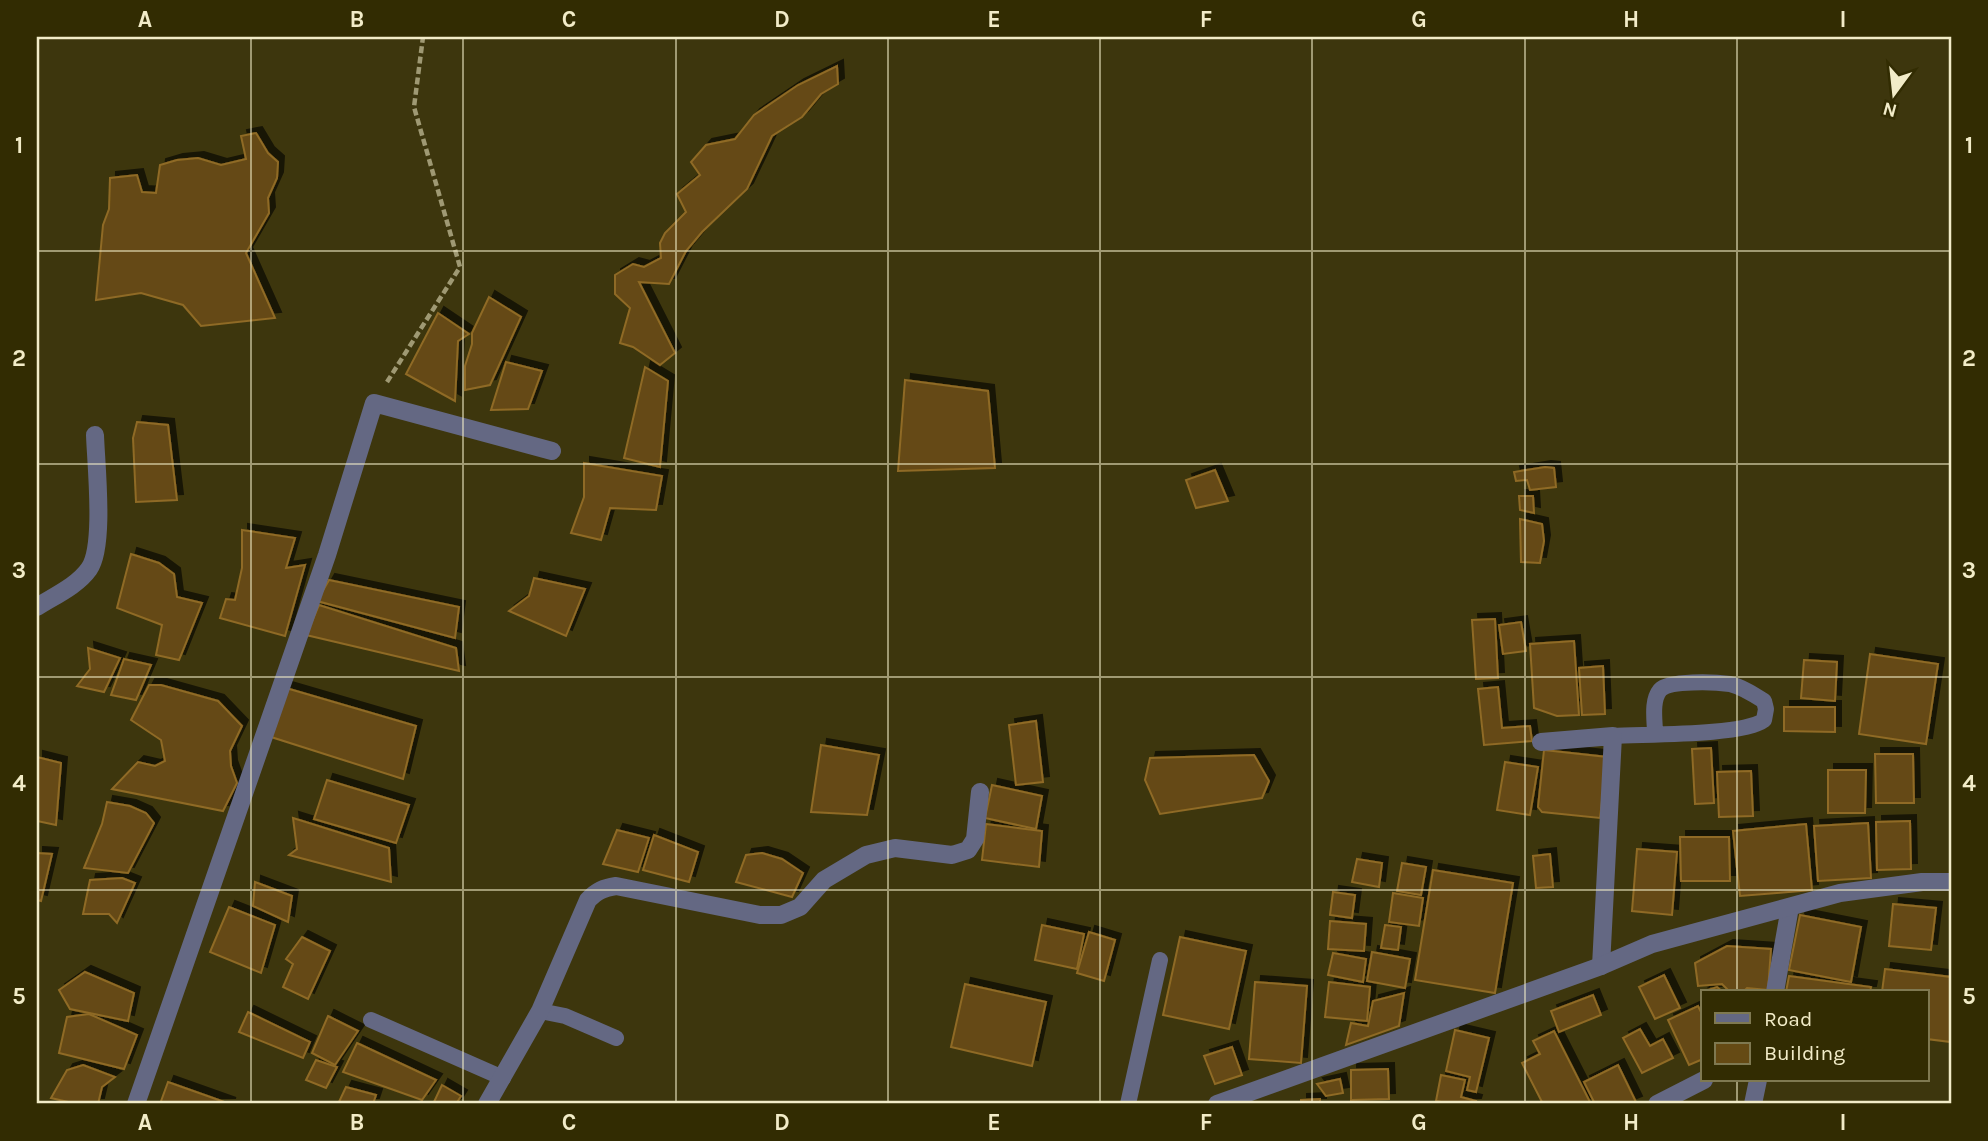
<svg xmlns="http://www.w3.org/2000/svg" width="1988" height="1141" font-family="Karla,sans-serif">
<defs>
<filter id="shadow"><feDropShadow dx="6" dy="-6" stdDeviation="0" flood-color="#0009"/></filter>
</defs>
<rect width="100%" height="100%" fill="#3d360d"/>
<g fill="#654a14" stroke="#8f6a25" stroke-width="2" filter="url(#shadow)">
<polygon points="837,66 838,84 821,94 802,117 772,136 747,189 702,232 686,251 669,284 639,282 675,353 660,365 633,347 620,343 630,308 615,294 615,275 633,264 644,267 661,258 660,243 665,233 686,212 677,194 700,175 691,162 706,145 735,139 754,115 798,85"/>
<polygon points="256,133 268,153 278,162 277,178 268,198 269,213 246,253 275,318 201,326 183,305 141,293 96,300 103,225 109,209 110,178 137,175 142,192 156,193 160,165 177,160 198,158 221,165 246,159 241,136"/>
<polygon points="489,297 521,317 490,385 465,390 465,366 472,344 472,333"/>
<polygon points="438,313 469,334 458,341 455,401 406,374"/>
<polygon points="506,362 542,371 528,409 491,410"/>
<polygon points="645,367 668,381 660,467 624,458"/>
<polygon points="905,380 988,391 995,468 898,471"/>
<polygon points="137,422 168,425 177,500 136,502 133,438"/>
<polygon points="584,463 662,476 656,510 610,508 601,540 571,533 584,497"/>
<polygon points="1545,467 1554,468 1556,487 1530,490 1527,480 1516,481 1514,472"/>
<polygon points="1215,470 1228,501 1196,508 1186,480"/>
<polygon points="1519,496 1533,496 1534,513 1520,510"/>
<polygon points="1520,519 1542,524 1544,541 1540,563 1521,562"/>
<polygon points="242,530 295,538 286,568 305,565 285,636 220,618 226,599 235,600 242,568"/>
<polygon points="131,554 159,563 174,574 177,597 202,603 179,660 156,655 162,625 117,608"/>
<polygon points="534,578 585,589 566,636 509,611 529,596"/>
<polygon points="329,580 459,607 455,638 317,601"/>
<polygon points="319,605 456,648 459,671 306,635"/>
<polygon points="1495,619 1498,678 1476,679 1472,620"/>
<polygon points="1521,622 1526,651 1503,654 1499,625"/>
<polygon points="1574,641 1579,715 1557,716 1534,708 1530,644"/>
<polygon points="88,648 120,658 104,692 77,686 90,669"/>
<polygon points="1870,654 1938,664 1926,744 1859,734"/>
<polygon points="124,659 151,665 136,700 111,695"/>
<polygon points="1804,660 1837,662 1835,701 1801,698"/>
<polygon points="1603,666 1605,714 1582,715 1579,668"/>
<polygon points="149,685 161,685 218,701 242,726 230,751 231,766 237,783 223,811 112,789 138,762 155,766 165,761 161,740 131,720"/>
<polygon points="1498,687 1502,728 1530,726 1532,741 1484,745 1478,689"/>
<polygon points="286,688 416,726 403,779 268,736"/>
<polygon points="1784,707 1835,707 1835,732 1784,731"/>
<polygon points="1036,721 1043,782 1016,785 1009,725"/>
<polygon points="821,745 879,755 867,815 811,812"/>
<polygon points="1711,748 1714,803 1695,804 1692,749"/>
<polygon points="1544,750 1607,757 1600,818 1542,812 1538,807"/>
<polygon points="1875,754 1913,754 1914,803 1876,803"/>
<polygon points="1254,755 1269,781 1262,798 1160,814 1145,780 1150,758"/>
<polygon points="37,757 61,763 56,825 37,821"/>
<polygon points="1505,762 1538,767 1530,815 1497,810"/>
<polygon points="1828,770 1866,770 1865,813 1828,813"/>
<polygon points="1751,771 1753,816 1719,817 1717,772"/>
<polygon points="327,780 409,805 396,843 314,819"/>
<polygon points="992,785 1042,796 1036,829 985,818"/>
<polygon points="107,802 130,806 146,813 154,823 128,873 84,868 102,824"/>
<polygon points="293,818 389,848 391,882 289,855 297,849"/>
<polygon points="1910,821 1911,869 1877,870 1876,822"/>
<polygon points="1868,823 1871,878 1818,881 1814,826"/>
<polygon points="986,824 1042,831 1039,867 982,860"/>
<polygon points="1806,824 1812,890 1740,896 1733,831"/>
<polygon points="617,830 649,838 638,872 603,864"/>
<polygon points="654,835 698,852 689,882 643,870"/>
<polygon points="1680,837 1729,837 1730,881 1681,881"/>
<polygon points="1637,849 1677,852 1672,915 1632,911"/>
<polygon points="37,853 52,854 41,901 37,900"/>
<polygon points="762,853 782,859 803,873 792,897 736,882 746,855"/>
<polygon points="1550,854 1553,887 1536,888 1533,856"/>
<polygon points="1357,859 1382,863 1379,887 1352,882"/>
<polygon points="1402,863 1426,867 1421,895 1397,891"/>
<polygon points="1433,870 1513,883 1495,993 1415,980"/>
<polygon points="122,878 135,883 117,923 109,914 83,914 90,880"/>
<polygon points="255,882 292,896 288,922 253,906"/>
<polygon points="1333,892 1355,895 1352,918 1330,915"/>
<polygon points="1393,893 1423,898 1419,926 1389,922"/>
<polygon points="1893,904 1936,908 1931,950 1889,946"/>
<polygon points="229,907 275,925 261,973 210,952"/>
<polygon points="1800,915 1861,927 1851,982 1789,970"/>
<polygon points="1330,921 1366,924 1364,951 1328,949"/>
<polygon points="1042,925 1084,934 1077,969 1035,960"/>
<polygon points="1385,925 1401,927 1398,950 1381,948"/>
<polygon points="1089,932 1115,940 1104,981 1077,973"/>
<polygon points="302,937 330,951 308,999 283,987 293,964 286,959"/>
<polygon points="1180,937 1246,951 1229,1029 1163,1015"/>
<polygon points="1727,946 1771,949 1768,990 1747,988 1743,992 1730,992 1722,984 1698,986 1695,963"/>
<polygon points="1372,952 1410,959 1405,988 1367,981"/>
<polygon points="1333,953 1366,959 1363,982 1328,975"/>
<polygon points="1885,969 1951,977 1951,1042 1927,1039 1927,992 1882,992"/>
<polygon points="85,972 134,993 128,1021 70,1009 59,990"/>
<polygon points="1664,975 1680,1008 1655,1019 1639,987"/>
<polygon points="1789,976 1871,987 1870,992 1786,992"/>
<polygon points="1255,982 1307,986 1301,1063 1249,1059"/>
<polygon points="1329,982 1370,987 1367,1021 1325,1017"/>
<polygon points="965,984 1046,1002 1032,1066 951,1047"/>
<polygon points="1717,987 1723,992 1703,992 1703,995 1702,992"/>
<polygon points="1404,993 1399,1026 1346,1045 1351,1023 1368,1026 1373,1001"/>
<polygon points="1593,995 1601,1015 1559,1032 1551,1011"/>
<polygon points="1698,1006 1703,1016 1703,1059 1689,1065 1668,1020"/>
<polygon points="248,1012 310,1042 303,1058 239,1032"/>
<polygon points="89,1014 137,1035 124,1069 59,1053 67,1017"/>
<polygon points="328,1016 358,1031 335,1065 312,1053"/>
<polygon points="1640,1029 1650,1046 1663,1039 1673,1058 1642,1073 1623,1038"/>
<polygon points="1455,1030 1489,1038 1476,1092 1467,1090 1470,1077 1446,1071"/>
<polygon points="1554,1031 1591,1104 1543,1104 1522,1063 1540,1054 1533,1041"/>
<polygon points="357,1043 436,1080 422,1100 343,1072"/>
<polygon points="1232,1047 1242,1075 1215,1084 1204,1056"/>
<polygon points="316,1060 337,1067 326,1088 306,1080"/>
<polygon points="83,1065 115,1077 102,1087 98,1104 77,1104 51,1098 67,1070"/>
<polygon points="1618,1065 1636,1102 1631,1104 1595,1104 1584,1082"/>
<polygon points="1388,1069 1389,1099 1351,1100 1351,1070"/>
<polygon points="1441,1075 1465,1080 1461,1097 1476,1101 1475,1104 1453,1104 1436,1101"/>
<polygon points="1340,1079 1343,1093 1326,1096 1317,1084"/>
<polygon points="168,1082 230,1104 160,1104"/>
<polygon points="442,1085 461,1096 456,1104 433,1104"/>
<polygon points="346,1087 376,1095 373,1104 338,1104"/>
<polygon points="1320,1099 1320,1104 1301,1104 1301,1100"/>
</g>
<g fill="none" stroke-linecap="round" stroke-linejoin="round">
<polyline stroke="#9f9973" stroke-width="4.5" stroke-dasharray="7 3.5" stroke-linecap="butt" points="387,382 460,267 414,107 423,37"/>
<g stroke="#646883" stroke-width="16">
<path d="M1613,736C1645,734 1743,736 1764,720L1766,709L1764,701C1753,694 1742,687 1730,684C1715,682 1669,680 1660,690C1651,701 1655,721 1655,733"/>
<polyline points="540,1011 565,1016 616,1038"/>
<polyline points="371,1020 503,1078"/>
<polyline points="1128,1104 1160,960"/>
</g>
<g stroke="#646883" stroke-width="18">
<path d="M37,607C54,596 77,586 89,569C105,547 96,465 95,435"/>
<polyline points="1541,742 1613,736 1601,966"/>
<polyline points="1775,992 1790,907"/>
<polyline points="136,1104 327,555 374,403 552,451"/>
<path d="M487,1104L540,1011L588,900C597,891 603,888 616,886L760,915H781L800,907L824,880L866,855L895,848L952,855L968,850L975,839L980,792"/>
<polyline points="1217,1104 1601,966 1652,944 1840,893 1922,882 1951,882"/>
<polyline points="1657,1104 1704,1080"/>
<polyline points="1753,1104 1758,1080"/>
</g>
</g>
<path fill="none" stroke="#f2ecc8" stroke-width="2" stroke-opacity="0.55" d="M251,37V1104M463,37V1104M676,37V1104M888,37V1104M1100,37V1104M1312,37V1104M1525,37V1104M1737,37V992M37,251H1951M37,464H1951M37,677H1951M37,890H1951M1737,1080V1104"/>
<rect width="1988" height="1141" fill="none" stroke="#322c02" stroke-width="77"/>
<rect x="1701" y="990" width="228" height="91" fill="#322c02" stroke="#7f7951" stroke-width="2"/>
<rect x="1715" y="1013" width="35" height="10" fill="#646883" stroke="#7f7951" stroke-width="2"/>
<text x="1764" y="1026" font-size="21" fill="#f2ecc8">Road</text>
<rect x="1715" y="1043" width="35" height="21" fill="#654a14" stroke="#7f7951" stroke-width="2"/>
<text x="1764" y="1060" font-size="21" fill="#f2ecc8">Building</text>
<g transform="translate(1894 94) rotate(195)" stroke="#322c02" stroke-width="5" paint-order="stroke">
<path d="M0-5L12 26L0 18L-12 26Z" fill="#f2ecc8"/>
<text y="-10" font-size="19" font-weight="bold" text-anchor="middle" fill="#f2ecc8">N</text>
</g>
<rect x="38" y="38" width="1912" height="1064" fill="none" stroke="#f2ecc8" stroke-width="2.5"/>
<g font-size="23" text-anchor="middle" font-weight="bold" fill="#f2ecc8">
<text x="145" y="27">A</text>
<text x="357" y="27">B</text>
<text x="569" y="27">C</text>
<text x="782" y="27">D</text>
<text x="994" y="27">E</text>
<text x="1206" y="27">F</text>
<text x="1419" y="27">G</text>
<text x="1631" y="27">H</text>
<text x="1843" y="27">I</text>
<text x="19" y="153">1</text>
<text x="1969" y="153">1</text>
<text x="19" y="366">2</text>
<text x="1969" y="366">2</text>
<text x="19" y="578">3</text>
<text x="1969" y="578">3</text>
<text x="19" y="791">4</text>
<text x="1969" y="791">4</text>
<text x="19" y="1004">5</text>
<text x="1969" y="1004">5</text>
<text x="145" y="1130">A</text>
<text x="357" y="1130">B</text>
<text x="569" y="1130">C</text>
<text x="782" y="1130">D</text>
<text x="994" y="1130">E</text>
<text x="1206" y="1130">F</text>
<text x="1419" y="1130">G</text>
<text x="1631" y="1130">H</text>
<text x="1843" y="1130">I</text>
</g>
</svg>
